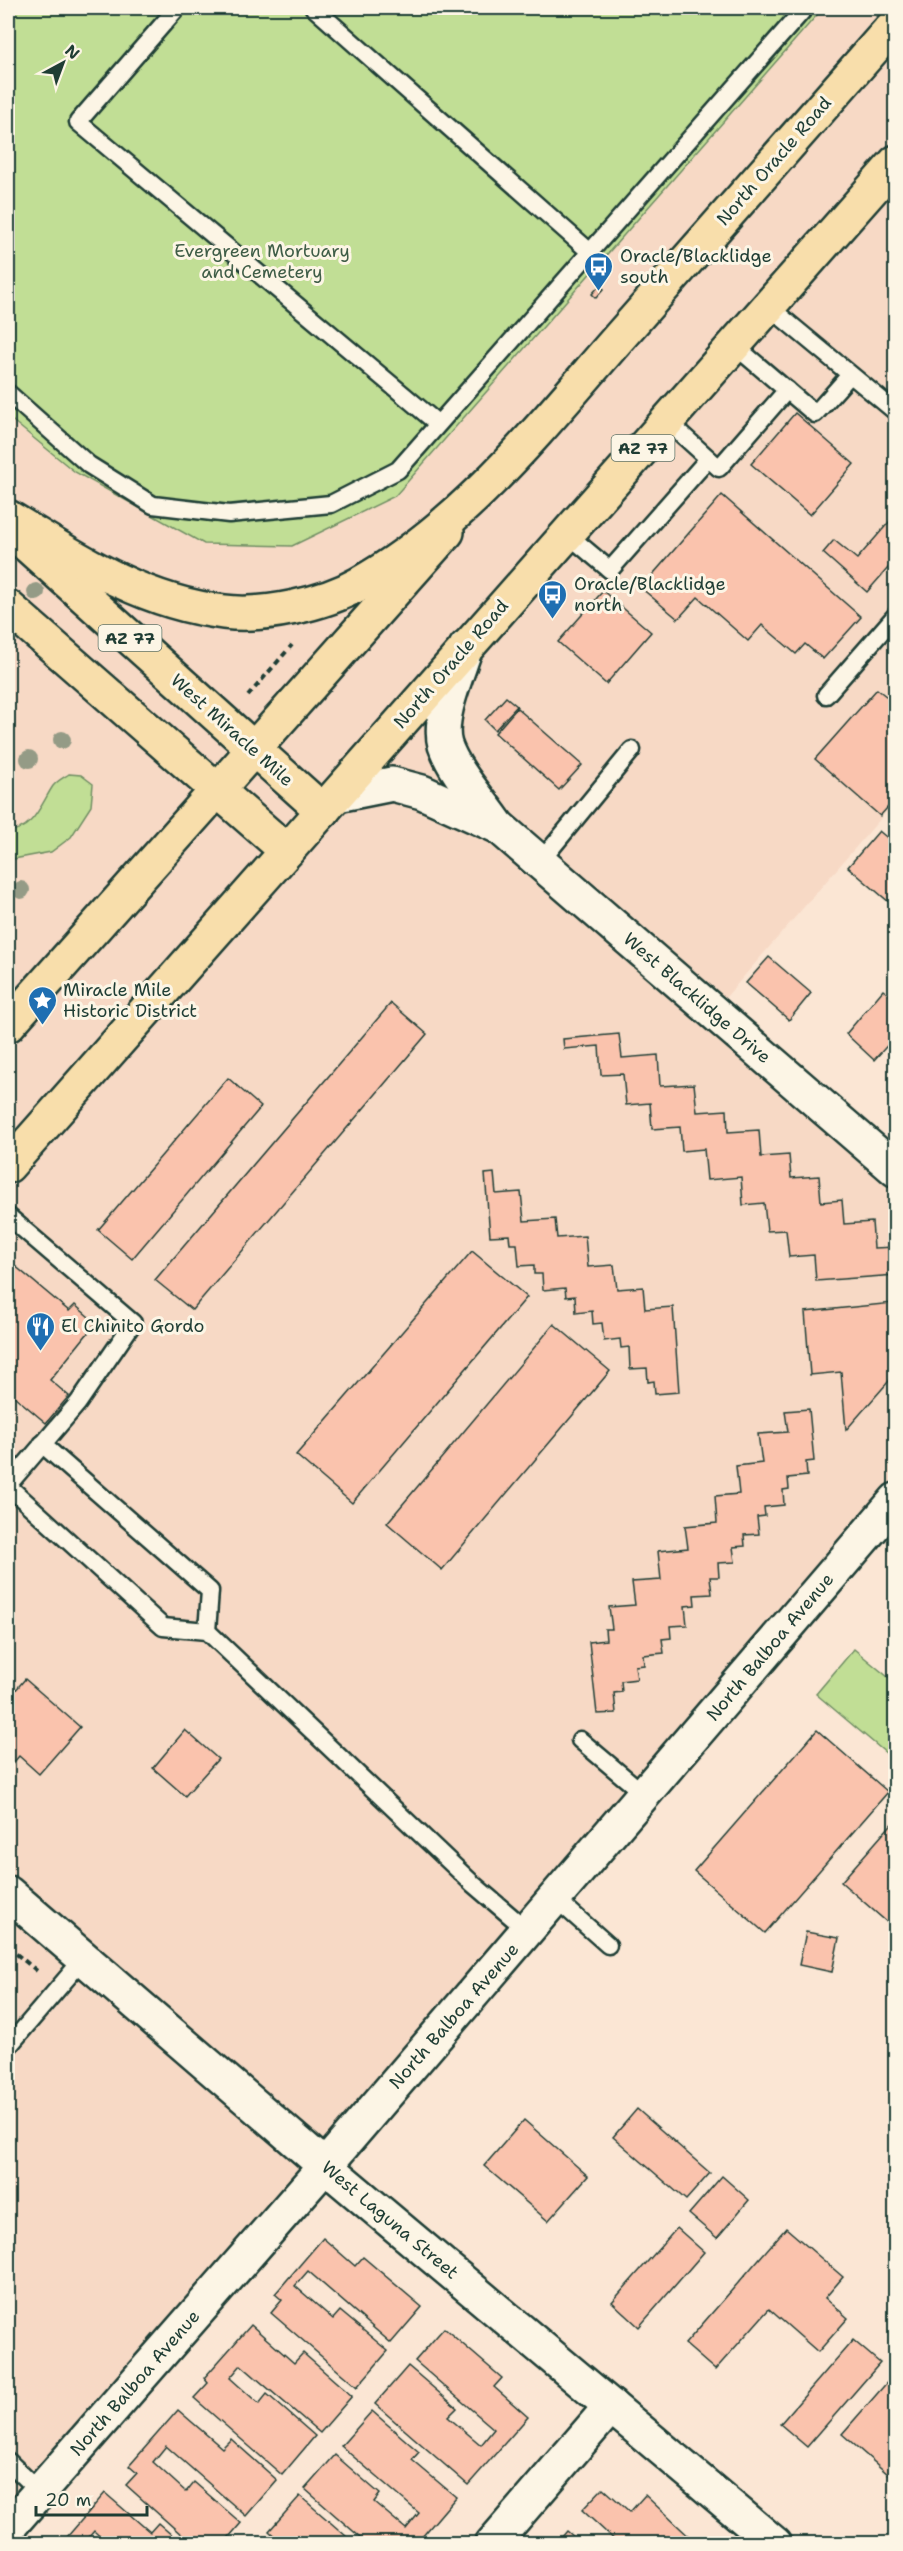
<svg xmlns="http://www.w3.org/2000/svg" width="903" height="2551" font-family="'Shantell Sans',sans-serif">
<rect width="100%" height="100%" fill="#fbe6d4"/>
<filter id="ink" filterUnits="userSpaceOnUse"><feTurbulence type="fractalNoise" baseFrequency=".0167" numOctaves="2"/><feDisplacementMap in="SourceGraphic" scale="12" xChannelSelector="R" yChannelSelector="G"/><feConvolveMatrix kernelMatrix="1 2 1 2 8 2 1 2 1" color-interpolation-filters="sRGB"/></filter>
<g filter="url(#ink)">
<polygon fill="#f7d9c5" points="823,8 895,8 895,802 713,1012 895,1170 895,1502 8,2528 8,417 75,472 204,544 292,546 395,496"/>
<g fill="#c1de95" stroke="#708e64" stroke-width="1.5">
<polygon points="8,8 823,8 395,496 292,546 204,544 75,472 8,417"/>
<path d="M69,774L81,775L93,784L91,806L71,837L51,852L8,860V831C33,831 41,804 53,786C57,781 63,778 69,774Z"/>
<polygon points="854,1649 888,1677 895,1670 896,1756 893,1759 816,1694"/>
</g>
<g fill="#fac3ad" stroke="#1f3d34" stroke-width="1.5">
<polygon points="600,285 604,289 596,298 592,294"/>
<polygon points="795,413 854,464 810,515 751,464"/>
<polygon points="722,495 861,617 823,659 805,644 796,654 762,625 748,641 698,597 678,619 641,588"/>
<polygon points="896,514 896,559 867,592 823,553 834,540 857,559"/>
<polygon points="603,591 651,632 606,684 558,642"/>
<polygon points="877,689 896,704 896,798 880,816 815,759"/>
<polygon points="506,697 517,706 495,730 485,720"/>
<polygon points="517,708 582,765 559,790 495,733"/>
<polygon points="879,831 896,845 896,908 848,867"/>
<polygon points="769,957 811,993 789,1020 746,983"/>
<polygon points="883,990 896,1000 896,1036 874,1060 846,1034"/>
<polygon points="391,1003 427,1034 192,1310 155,1280"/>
<polygon points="619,1034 622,1058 658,1055 660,1086 694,1084 697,1112 727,1110 728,1132 759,1130 761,1157 789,1155 791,1178 819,1176 821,1202 842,1200 844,1224 872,1222 874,1248 896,1247 896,1275 816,1281 814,1255 789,1257 786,1230 767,1231 764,1203 743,1205 741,1177 707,1180 704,1149 682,1151 680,1127 652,1129 650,1103 626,1105 623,1074 601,1075 599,1046 564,1049 563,1039"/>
<polygon points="228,1078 261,1107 132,1259 98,1230"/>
<polygon points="896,1080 896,1096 890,1082"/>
<polygon points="494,1173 496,1194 521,1192 524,1221 555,1219 557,1238 585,1236 588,1267 614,1265 617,1289 643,1287 645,1309 673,1307 679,1392 655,1394 654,1381 648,1382 647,1368 630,1369 629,1347 621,1348 620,1339 604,1341 602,1323 593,1324 592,1311 576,1313 575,1296 566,1297 565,1288 543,1290 542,1274 534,1274 534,1265 519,1266 517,1244 510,1244 509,1235 490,1236 485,1174"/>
<polygon points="472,1251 527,1297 352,1503 296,1455"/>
<polygon points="8,1260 69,1311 75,1305 96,1323 50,1380 69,1396 46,1423 8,1391 8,1316 14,1308 8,1303"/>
<polygon points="893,1303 896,1373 846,1430 841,1372 810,1375 805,1312"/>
<polygon points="554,1324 610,1371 442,1570 387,1523"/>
<polygon points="809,1409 814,1461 806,1462 807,1476 788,1478 789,1489 783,1490 784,1505 764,1507 765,1516 757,1517 759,1534 744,1535 745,1546 733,1547 735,1562 718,1563 719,1577 710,1577 712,1594 694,1595 695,1605 685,1606 687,1625 670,1626 671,1638 662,1639 664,1653 643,1655 644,1665 635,1666 637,1679 621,1681 622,1692 614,1693 616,1713 597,1714 589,1642 606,1640 605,1629 612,1629 609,1607 635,1605 632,1582 661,1580 658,1551 688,1548 685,1526 717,1523 715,1496 739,1494 736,1466 762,1463 758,1434 788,1432 785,1411"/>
<polygon points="25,1679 80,1727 39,1774 19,1756 8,1769 8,1699"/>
<polygon points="185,1730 218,1759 185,1796 153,1768"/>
<polygon points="817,1730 888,1792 765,1933 694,1871"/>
<polygon points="896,1819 896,1930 841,1882"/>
<polygon points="806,1932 839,1938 832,1972 799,1965"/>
<polygon points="637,2109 710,2173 686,2200 613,2137"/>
<polygon points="524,2120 588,2176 548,2221 484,2166"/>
<polygon points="722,2176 749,2200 717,2238 689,2214"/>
<polygon points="677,2228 704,2252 639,2327 612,2302"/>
<polygon points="786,2228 843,2277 825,2298 848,2318 818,2352 769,2309 715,2370 685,2344"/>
<polygon points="323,2238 355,2266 363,2257 422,2307 391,2343 308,2271 295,2286 333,2319 340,2311 388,2351 357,2387 271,2313 282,2300 275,2294"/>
<polygon points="251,2325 294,2363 303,2353 352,2396 320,2433 241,2365 230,2378 259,2404 267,2394 315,2436 282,2475 194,2398 208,2383 204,2378"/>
<polygon points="444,2328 502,2378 494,2387 528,2417 468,2485 375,2404 408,2366 457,2408 448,2417 481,2445 494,2429 415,2361"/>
<polygon points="853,2340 880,2363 807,2447 780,2424"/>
<polygon points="890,2379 896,2384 896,2481 842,2434"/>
<polygon points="178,2410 222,2448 231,2439 277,2480 246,2516 166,2446 153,2462 186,2492 194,2482 241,2523 223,2544 192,2544 126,2485 137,2473 129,2466"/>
<polygon points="372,2411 419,2452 412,2460 456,2497 416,2544 368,2544 305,2489 335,2455 380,2494 374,2502 406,2529 419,2513 341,2446"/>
<polygon points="603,2488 630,2512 645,2495 697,2544 619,2544 582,2510"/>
<polygon points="105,2493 150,2532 158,2523 182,2544 108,2544 94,2531 83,2544 61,2544"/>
<polygon points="300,2496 346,2536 340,2544 283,2544 269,2531"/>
<polygon points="567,2531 582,2544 556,2544"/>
</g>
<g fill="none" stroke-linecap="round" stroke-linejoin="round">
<defs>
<g id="lane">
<polyline points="177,8 78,122 437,423"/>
<polyline points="314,8 589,251"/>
<polyline points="768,306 896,412"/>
<polyline points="734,345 815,414 849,376"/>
<polyline points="8,393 89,465 153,505 229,514 331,504 398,470 805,8"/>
<polyline points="667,421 719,468 787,390"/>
<polyline points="566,533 610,570 708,459"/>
<polyline points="826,695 896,615"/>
<polyline points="540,862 632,750"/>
<polyline points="8,1216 133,1323 78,1403 8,1485"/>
<polyline points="42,1444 210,1591 207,1631"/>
<polyline points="8,1486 163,1627 207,1631 473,1884 528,1931"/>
<polyline points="580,1740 644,1794"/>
<polyline points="555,1898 608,1945"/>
<polyline points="8,2047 84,1958"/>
<polyline points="8,2461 39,2491"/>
</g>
<g id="street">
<path d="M466,647C458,673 437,718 445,745C454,772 482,802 498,826L896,1170"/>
<polyline points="337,795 392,784 422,792 497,826"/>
<polyline points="8,1893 325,2166 775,2544"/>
<polyline points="8,2528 325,2166 896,1500"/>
<polyline points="492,2544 611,2406"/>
</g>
<g id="primary">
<polyline points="8,528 323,811"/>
<polyline points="8,1025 447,532"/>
<polyline points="8,1166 287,851"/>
</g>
<g id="highway">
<path d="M8,517C75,558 143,603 224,612C264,617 324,604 359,584C466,524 543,424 623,333C714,230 805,127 896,23"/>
<polyline points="8,607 287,851 896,162"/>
</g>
</defs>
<use href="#lane" stroke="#1f3d34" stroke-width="21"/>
<use href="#street" stroke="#1f3d34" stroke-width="38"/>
<use href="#primary" stroke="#1f3d34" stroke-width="38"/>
<use href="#highway" stroke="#1f3d34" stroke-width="38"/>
<g stroke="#1f3d34" stroke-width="4" stroke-dasharray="6 4.5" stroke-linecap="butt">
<polyline points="248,696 292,645"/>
<polyline points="8,1947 37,1971"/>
</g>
<use href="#lane" stroke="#fcf5e5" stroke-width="16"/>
<use href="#street" stroke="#fcf5e5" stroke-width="33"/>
<use href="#primary" stroke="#f8deab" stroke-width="33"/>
<use href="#highway" stroke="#f8deab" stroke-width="33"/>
</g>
<g fill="#949b86">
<circle cx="36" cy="592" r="9"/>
<circle cx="62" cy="740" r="9"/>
<circle cx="29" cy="759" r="9"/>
<circle cx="21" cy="890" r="9"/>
</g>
</g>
<defs>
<symbol id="bus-pin" viewBox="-11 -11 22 30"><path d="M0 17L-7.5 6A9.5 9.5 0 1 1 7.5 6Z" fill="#1f6fb2" stroke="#fcf5e5"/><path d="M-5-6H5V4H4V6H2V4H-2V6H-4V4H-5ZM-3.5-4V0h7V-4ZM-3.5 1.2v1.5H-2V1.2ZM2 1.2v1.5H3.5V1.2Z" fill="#fff"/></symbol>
<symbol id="sight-pin" viewBox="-11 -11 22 30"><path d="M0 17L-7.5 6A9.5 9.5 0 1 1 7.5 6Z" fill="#1f6fb2" stroke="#fcf5e5"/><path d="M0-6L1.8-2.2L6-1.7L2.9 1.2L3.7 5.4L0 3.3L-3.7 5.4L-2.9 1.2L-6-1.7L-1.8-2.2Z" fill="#fff"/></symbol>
<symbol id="restaurant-pin" viewBox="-11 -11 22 30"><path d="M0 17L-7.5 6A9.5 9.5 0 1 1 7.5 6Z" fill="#1f6fb2" stroke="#fcf5e5"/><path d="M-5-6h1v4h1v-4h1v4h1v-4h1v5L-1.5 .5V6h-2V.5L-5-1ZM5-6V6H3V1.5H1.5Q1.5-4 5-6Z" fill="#fff"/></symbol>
</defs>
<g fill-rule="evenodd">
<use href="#bus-pin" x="582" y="250" width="33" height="45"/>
<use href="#bus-pin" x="536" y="578" width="33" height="45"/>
<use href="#sight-pin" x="26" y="984" width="33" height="45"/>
<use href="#restaurant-pin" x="24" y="1310" width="33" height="45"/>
</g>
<g text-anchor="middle" stroke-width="6" stroke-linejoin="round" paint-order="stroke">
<g fill="#fcf5e5" stroke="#617469" stroke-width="1.5">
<rect x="611.5" y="435" width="63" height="26" rx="4.5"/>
<rect x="98.5" y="625" width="63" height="26" rx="4.5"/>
</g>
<g font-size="16" font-weight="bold" fill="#1f3d34">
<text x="643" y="454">AZ 77</text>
<text x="130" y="644">AZ 77</text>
</g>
<g font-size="18" fill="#1f3d34" stroke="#fcf5e5">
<text transform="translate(774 161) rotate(-49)" y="6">North Oracle Road</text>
<text transform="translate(451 664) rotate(-49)" y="6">North Oracle Road</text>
<text transform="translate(232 730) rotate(42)" y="6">West Miracle Mile</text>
<text transform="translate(697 998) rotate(41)" y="6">West Blacklidge Drive</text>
<text transform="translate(770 1647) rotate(-50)" y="6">North Balboa Avenue</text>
<text transform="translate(454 2016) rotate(-49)" y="6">North Balboa Avenue</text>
<text transform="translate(390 2220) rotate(40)" y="6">West Laguna Street</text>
<text transform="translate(135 2383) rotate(-49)" y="6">North Balboa Avenue</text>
</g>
<g font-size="18" fill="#3f5d47" stroke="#fcf5e5">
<text x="262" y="257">Evergreen Mortuary<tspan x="262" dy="21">and Cemetery</tspan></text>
</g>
<g font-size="18" fill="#1f3d34" stroke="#fcf5e5" text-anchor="start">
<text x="620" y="262">Oracle/Blacklidge<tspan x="620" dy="21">south</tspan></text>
<text x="574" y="590">Oracle/Blacklidge<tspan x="574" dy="21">north</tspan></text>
<text x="63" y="996">Miracle Mile<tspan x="63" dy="21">Historic District</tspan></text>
<text x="61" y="1332">El Chinito Gordo</text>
</g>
</g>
<rect width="903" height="2551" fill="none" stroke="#fcf5e5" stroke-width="30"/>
<rect x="15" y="15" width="873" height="2521" fill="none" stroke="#1f3d34" stroke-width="2" filter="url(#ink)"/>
<g transform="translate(63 63) rotate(41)" stroke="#fcf5e5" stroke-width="4.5" paint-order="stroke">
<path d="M0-4.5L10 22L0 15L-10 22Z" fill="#1f3d34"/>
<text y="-9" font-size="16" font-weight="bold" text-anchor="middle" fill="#1f3d34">N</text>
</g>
<path d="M36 2506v9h111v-9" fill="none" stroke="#1f3d34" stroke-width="3"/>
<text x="45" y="2506" font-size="18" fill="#1f3d34" stroke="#fcf5e5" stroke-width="4.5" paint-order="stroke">20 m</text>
</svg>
